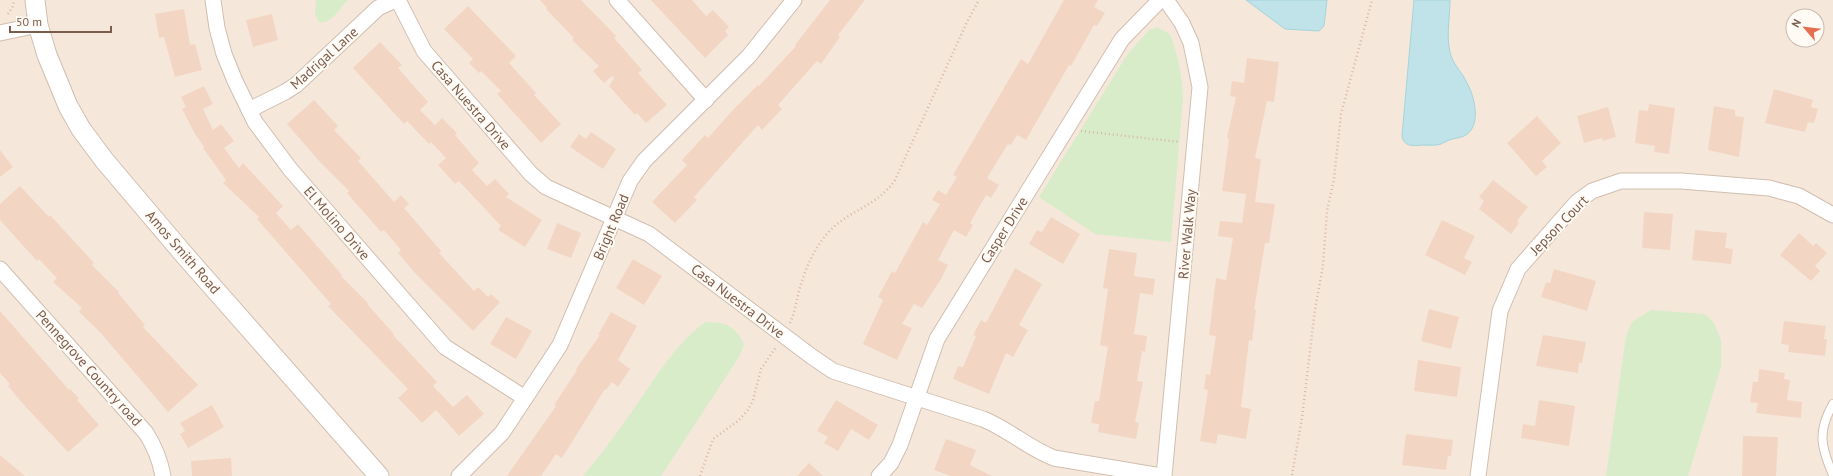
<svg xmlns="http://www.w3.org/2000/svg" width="1833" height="476" font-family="'PT Sans',sans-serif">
<rect width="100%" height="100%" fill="#fdf6ec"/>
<path fill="#f5e8da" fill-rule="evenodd" d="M0,0H1833V476H0ZM1793,16H1817V40H1793Z"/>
<g fill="#d8ecc9">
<path d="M316,0H348C339,8 332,25 319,22L315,13Z"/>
<path d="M1157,27L1170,34C1178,55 1182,75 1183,98L1171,242L1095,234L1039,197L1127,55L1149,30Z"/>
<polygon points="1651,310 1705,314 1714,323 1721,340 1721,367 1688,476 1606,476 1626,336 1632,322"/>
<path d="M705,322C725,322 735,325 744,344L739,357L661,476H583C599,457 614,437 628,417C652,384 672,347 705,322Z"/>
</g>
<g fill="#bfe3e8" stroke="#a5d3da">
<polygon points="1246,0 1327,0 1324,26 1319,31 1285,29"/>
<path d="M1414,0H1450C1450,17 1446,35 1450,52C1452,63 1461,71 1466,81C1474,94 1483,127 1464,136C1460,138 1454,138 1449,140C1446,141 1444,143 1441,144C1436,146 1429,145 1423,145C1413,146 1404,147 1402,136Z"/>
</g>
<g fill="#f3d5c3">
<polygon points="540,0 581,0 616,36 614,38 642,70 638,73 667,105 646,123 637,113 635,115 609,86 614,78 612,76 604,83 593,71 599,66 572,40 574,38 546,9 547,8"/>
<polygon points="651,0 692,0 706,16 713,10 729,27 725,31 728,35 705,58"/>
<polygon points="830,0 865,0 838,35 840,37 821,64 817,61 778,105 782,109 762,130 758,125 694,197 697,200 675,223 652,202 687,165 682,160 705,135 708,138 731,112 758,85 759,86 796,46 795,45"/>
<polygon points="1064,0 1098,0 1094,7 1105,13 1097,26 1094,25 1071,66 1069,65 1026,140 1017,135 1011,145 1008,144 987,178 999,185 991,198 986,195 970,223 973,225 966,237 954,230 938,260 948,265 941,279 922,308 914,304 902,324 912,328 897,360 863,344 883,300 878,297 892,271 895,273 923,222 927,225 940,204 932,200 938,190 946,195 957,177 953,175 1021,59 1028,64"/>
<polygon points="468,6 516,56 509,63 536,93 534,95 561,124 541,143 497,94 501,91 481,71 479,73 469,63 473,59 444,29"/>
<polygon points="184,9 190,45 195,44 202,70 175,77 164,37 159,38 155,14"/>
<polygon points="272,14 278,40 253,47 246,20"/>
<polygon points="380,42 402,65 398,68 428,102 420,110 435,125 442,118 457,133 455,135 479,163 472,170 487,186 495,179 509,194 506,197 542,220 525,247 498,230 501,226 459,181 455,184 438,165 446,158 431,142 429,144 407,121 404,124 353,68"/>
<polygon points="1247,58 1279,62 1274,102 1267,101 1255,158 1261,159 1255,202 1275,204 1269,243 1265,243 1254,310 1256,310 1252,341 1249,340 1241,407 1251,409 1246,439 1218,434 1216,444 1200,441 1208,390 1204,389 1206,374 1210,375 1216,336 1209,335 1216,278 1226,280 1233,238 1218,236 1220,221 1242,223 1246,194 1222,191 1229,139 1227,138 1236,97 1230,96 1232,81 1244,83"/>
<polygon points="204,86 213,104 203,109 213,130 221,124 234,141 224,148 239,168 243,163 283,206 276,213 291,230 298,224 342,275 341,276 368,303 367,304 394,334 393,335 437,382 433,386 453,407 467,395 484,414 459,436 436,410 422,423 398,398 408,389 328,306 331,304 257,219 259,217 223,183 226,180 203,148 204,147 195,134 182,109 186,107 181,97"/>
<polygon points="1774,89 1813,100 1811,107 1818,109 1814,123 1808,122 1805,132 1765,123"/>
<polygon points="314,100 338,126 334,130 361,158 358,161 394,202 401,195 409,204 404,208 441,251 439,253 474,291 478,287 488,297 491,294 500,302 473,331 415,273 398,253 401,250 384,230 381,232 347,193 349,191 320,162 287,124"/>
<polygon points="1649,104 1675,108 1669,154 1654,152 1655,146 1635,143 1639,110 1648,111"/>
<polygon points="1714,106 1735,110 1735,116 1744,117 1739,157 1708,150"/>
<polygon points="1608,107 1616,137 1603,141 1602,138 1584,143 1577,116"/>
<polygon points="1537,116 1561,143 1542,161 1547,167 1536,176 1507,143"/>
<polygon points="591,132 616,149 603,169 570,147 579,134 586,139"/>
<polygon points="0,150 13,167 0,177"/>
<polygon points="1493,180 1528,207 1517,221 1519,223 1511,234 1479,209 1484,201 1479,197"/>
<polygon points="20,186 49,217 50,215 94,263 92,265 119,292 118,293 145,325 143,327 198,385 168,412 100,332 79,312 82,308 53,282 57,278 39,259 37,261 0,220 0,204"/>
<polygon points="1644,212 1673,214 1670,250 1642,248"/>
<polygon points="1051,217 1080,234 1063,264 1029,244 1037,230 1042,232"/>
<polygon points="1442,220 1475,236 1464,258 1472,262 1465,275 1425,255"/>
<polygon points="557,223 581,233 571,258 547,249"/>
<polygon points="1695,230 1727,233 1725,248 1733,249 1731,264 1692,260"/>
<polygon points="1799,233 1813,246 1816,243 1827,253 1815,266 1820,271 1811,281 1780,255"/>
<polygon points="1109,249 1137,253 1134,276 1155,279 1153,295 1140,293 1134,334 1147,336 1145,352 1142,351 1137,381 1143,382 1135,422 1139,423 1136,439 1098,432 1099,424 1091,423 1095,401 1099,401 1108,347 1100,345 1108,289 1103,288"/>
<polygon points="633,259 662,276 644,305 616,288"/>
<polygon points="1015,268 1042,284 1019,325 1028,330 1013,357 1006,353 989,394 953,379 958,366 963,367 976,336 973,335 981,320 986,323"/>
<polygon points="1554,269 1596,281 1587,311 1541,297 1546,282 1550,283"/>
<polygon points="1429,309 1459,317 1451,349 1421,341"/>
<polygon points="0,311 69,390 70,389 79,398 77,400 99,425 68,452 24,405 8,386 10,384 0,373"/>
<polygon points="611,312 637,326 618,360 630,369 618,387 612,382 606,390 605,389 562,458 556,454 541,476 507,476 556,406 554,405 577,370 576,369 600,335 598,335"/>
<polygon points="506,317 532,331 516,359 490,344"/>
<polygon points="1784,321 1826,326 1824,339 1827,339 1825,356 1788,352 1789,345 1781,344"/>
<polygon points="1543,335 1586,342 1582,363 1579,363 1578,373 1536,366"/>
<polygon points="1418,360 1461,367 1457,397 1414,391"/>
<polygon points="1759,369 1785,373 1784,379 1790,380 1787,400 1802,402 1801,418 1756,413 1758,403 1750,402 1753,382 1758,382"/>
<polygon points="836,400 878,425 869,440 851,429 838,451 824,443 828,437 817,431"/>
<polygon points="1539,400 1575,406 1569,446 1521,438 1523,424 1535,426"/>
<polygon points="212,405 224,427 188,448 180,434 185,431 180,423"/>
<polygon points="1406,434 1453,440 1451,456 1448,456 1446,470 1402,465"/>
<polygon points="1743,436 1778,437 1776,476 1742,476"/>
<polygon points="946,439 976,450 970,465 992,476 951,476 934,470"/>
<polygon points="0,455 25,476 0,476"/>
<polygon points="231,458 232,476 192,476 191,461"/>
<polygon points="809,463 823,476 797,476"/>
</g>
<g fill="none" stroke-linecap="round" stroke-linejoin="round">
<defs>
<path id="service" d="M1833,404C1817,432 1821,447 1833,475"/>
<g id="minor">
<polyline points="213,0 217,28 224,54 235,81 255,122 290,169 445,347 525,398"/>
<path d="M398,0L424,51L531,174L546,187L649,234L811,356L833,371L983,419C1008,429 1028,448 1054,458L1161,476"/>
<polyline points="617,0 706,100"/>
<polyline points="0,33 38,25"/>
<polyline points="249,110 285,92 296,85 378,8 395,0"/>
<path d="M0,269L146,433C155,447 160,460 163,476"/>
<polyline points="459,476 502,433 560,345 630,181 644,161 749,56 794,0"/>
<polyline points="879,476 891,463 900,445 937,339 1122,39 1160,0"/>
<polyline points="1164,476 1200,87 1191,43 1182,23 1166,0"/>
<polyline points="1478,476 1500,311 1518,269 1577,202 1592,191 1621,181 1681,181 1769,188 1799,196 1833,215"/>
</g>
<polyline id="tertiary" points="35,0 38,25 47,55 68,106 81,129 104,160 181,251 379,476"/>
</defs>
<use href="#service" stroke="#d1beb0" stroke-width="10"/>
<use href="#minor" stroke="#d1beb0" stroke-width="17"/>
<use href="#tertiary" stroke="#d1beb0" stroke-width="21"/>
<g stroke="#d9b8a5" stroke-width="2.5" stroke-dasharray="1 3" stroke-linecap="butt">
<polyline points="8,14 13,6 14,0"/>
<polyline points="1081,131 1180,142"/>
<path d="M790,323C796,310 797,295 802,281C807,265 815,248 826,235C847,210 877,207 895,180L967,22L979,0"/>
<polyline points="1292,475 1302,418 1315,309 1323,266 1327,211 1334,179 1341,114 1372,0"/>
<polyline points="700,476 713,439 738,421 748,410 753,400 761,369 776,347"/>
</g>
<use href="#service" stroke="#fff" stroke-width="8"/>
<use href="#minor" stroke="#fff" stroke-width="15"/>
<use href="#tertiary" stroke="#fff" stroke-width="19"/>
</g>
<g text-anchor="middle" stroke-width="4" stroke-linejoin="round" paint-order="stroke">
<g font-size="14" fill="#7a5c4d" stroke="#fffaf3">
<text transform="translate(324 58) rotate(-42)" y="5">Madrigal Lane</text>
<text transform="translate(471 105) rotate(49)" y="5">Casa Nuestra Drive</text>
<text transform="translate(337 223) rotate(49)" y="5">El Molino Drive</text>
<text transform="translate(1559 225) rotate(-46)" y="5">Jepson Court</text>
<text transform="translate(611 227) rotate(-67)" y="5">Bright Road</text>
<text transform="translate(1004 230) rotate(-58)" y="5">Casper Drive</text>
<text transform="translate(1187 234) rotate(-85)" y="5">River Walk Way</text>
<text transform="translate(183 252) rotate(49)" y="5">Amos Smith Road</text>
<text transform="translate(738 301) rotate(37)" y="5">Casa Nuestra Drive</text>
<text transform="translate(89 368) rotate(48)" y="5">Pennegrove Country road</text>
</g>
</g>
<g transform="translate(1805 28) rotate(298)"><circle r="19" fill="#fffaf3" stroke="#cabbb1"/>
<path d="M0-3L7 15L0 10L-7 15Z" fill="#e76f51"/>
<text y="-6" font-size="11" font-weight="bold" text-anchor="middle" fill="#7a5c4d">N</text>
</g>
<path d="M10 26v6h101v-6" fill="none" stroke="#7a5c4d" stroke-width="2"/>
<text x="16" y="26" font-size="12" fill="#7a5c4d" stroke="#fffaf3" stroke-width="3" paint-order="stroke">50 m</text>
</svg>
